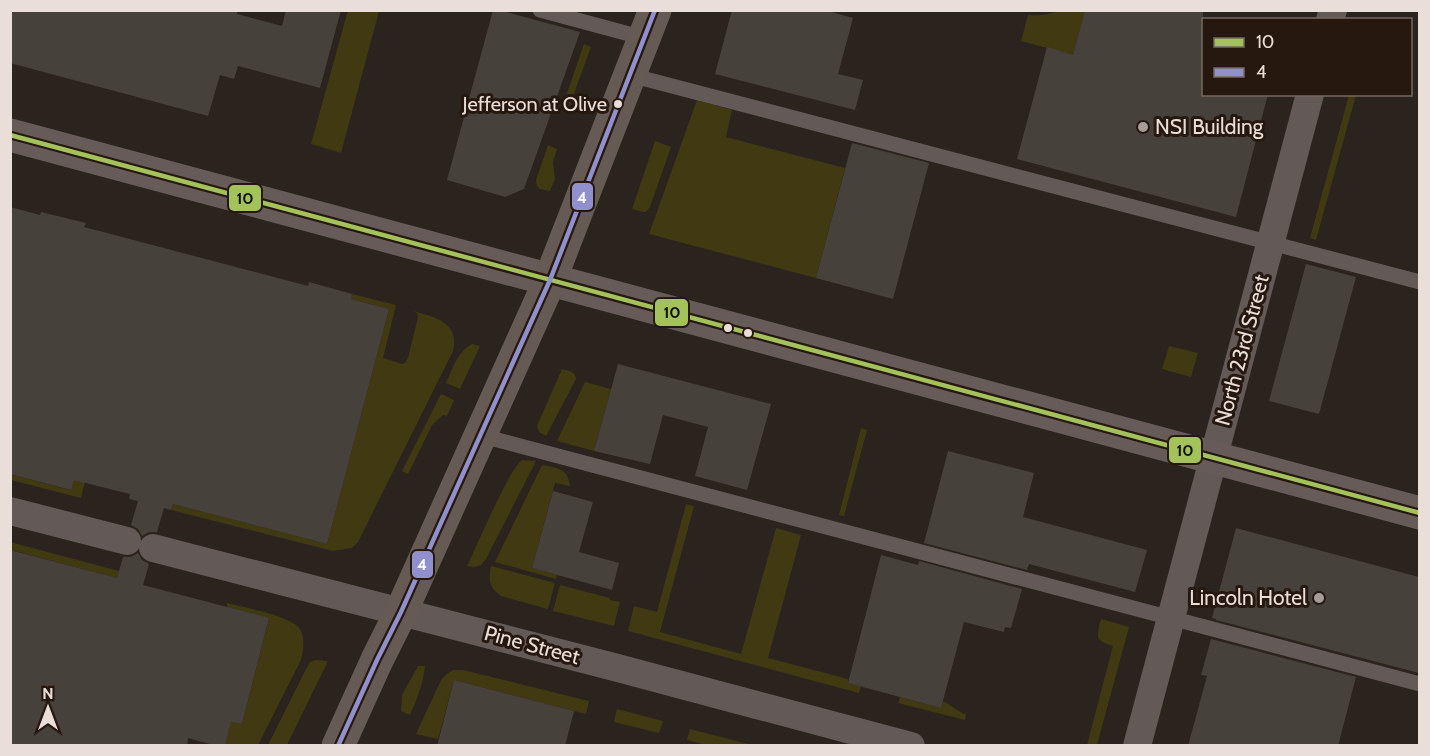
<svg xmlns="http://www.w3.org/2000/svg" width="1430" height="756" font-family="Cabin,sans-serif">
<rect width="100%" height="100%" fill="#2b231e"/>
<g fill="#413912">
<polygon points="348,10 379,11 341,153 311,144"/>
<path d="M1061,11H1085L1073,55L1021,41L1028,15C1040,16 1050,14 1061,11Z"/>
<polygon points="584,44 591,47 568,110 562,108"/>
<polygon points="1349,95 1356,95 1316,240 1310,238"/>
<polygon points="697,100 732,110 726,137 845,168 816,278 649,234"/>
<polygon points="655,141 671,147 650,207 646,212 643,212 632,209"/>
<polygon points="548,145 557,149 553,162 555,179 550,191 540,189 537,186 536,180"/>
<path d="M352,294L396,305L383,358L402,364L405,363L408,358L418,317L417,313L413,311C435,317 460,322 453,351L358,542L352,548L333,551L171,510L173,504L327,544L389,309L351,299Z"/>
<path d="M472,344L480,346L460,389L446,383C452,370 458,351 472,344Z"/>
<polygon points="1169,346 1198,353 1191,377 1162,369"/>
<path d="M562,369C569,371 575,371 576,379L546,436L539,432L537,426Z"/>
<polygon points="585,382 611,389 594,451 557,441"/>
<polygon points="441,394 454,400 447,416 443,415 432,425 408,474 402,471"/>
<polygon points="861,428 867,430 844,516 839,515"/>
<path d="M522,460L536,461L486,559L481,565L475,567L467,566C477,546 509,469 522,460Z"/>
<path d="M542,465C557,468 568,468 570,486L555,483L532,568L557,575L556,579L495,562Z"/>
<polygon points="10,474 70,490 74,479 85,482 81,498 11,480"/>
<polygon points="686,504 694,506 660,632 741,654 776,528 801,535 768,658 848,679 848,683 861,686 859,693 628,631 634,606 657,612"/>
<polygon points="10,542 119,571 117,578 11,550"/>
<path d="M491,566L555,583L548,609L501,596C489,588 488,579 491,566Z"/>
<polygon points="560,585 610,598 610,600 620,602 614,626 553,611"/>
<path d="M227,603C242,607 291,616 299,628C306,637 303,650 301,660L258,745L225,746L231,722L242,724L269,619L227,607Z"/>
<path d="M1101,619L1129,627L1097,745H1087L1113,646C1095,640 1096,638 1101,619Z"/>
<polygon points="316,660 328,661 287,745 268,745 306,669 310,662"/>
<path d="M418,666H425C423,684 417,699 410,715L401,711L402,695Z"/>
<polygon points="453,670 463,670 589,701 586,714 454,680 438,739 416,734 441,680 447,674"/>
<polygon points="900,697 941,708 943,702 945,702 962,713 966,714 965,720 898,703"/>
<polygon points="617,709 663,721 659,733 614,722"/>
<polygon points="690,729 752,745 705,745 687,740"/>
</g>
<g fill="#47413b">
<polygon points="10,10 238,10 237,14 282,26 286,10 341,10 320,88 238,66 234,79 220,75 208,116 10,63"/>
<polygon points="493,10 499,10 580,32 524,189 505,197 447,180"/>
<polygon points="732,10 824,10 853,18 838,74 863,80 855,110 715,74"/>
<polygon points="1085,10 1203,10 1203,94 1268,94 1236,217 1017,159 1047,47 1073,55"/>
<polygon points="852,143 929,163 893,299 816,278"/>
<polygon points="10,207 40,215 41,212 86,223 84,227 308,286 309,282 352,294 351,299 389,309 327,544 173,504 171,510 164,508 157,532 149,532 142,536 138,529 131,525 138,501 129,499 130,494 74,480 71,490 10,474"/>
<polygon points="1306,264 1356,277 1319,414 1269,401"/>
<polygon points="618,364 771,404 747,490 695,476 708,427 663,415 650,464 594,451"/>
<polygon points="948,451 1034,473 1023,517 1147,550 1135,592 1029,564 1027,570 924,543"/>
<polygon points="553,491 593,502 579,552 619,563 612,590 532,568"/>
<polygon points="1236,528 1419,577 1419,673 1216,620 1216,619 1212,618"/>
<polygon points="10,550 117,578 123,557 131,557 138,553 142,560 149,564 143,585 269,618 242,724 231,722 225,746 217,746 188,738 187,746 10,746"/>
<polygon points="881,555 918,565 919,561 1022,589 1011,628 1005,627 1004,632 964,622 941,708 848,683"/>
<polygon points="1211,639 1356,677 1338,746 1188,746 1207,676 1201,675"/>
<polygon points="454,680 574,711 565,746 437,746"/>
</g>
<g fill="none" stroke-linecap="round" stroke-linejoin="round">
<g stroke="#635957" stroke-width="15">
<polyline points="540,10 644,38"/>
<polyline points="630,75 1420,282"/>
<polyline points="479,435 1420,684"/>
</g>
<g stroke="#635957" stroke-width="28">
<polyline points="1330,20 1333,10"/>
<polyline points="10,511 127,541"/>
<polyline points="153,548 614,667 911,746"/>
<polyline points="1137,746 1310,94"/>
</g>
<polyline stroke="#675b59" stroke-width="33" points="10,135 1420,513"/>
<polyline stroke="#665a55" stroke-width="33" points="338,746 377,660 401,612 550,280 655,10"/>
<defs>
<polyline id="bus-1" points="10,135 1420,513"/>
<polyline id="bus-2" points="338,746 377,660 401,612 550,280 655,10"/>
</defs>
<use href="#bus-1" stroke="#27180f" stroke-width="9"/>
<use href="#bus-2" stroke="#27180f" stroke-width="9"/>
<use href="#bus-1" stroke="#a3c25b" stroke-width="4.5"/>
<use href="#bus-2" stroke="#8f90cc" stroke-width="4.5"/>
</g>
<g fill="#eadfd8" stroke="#27180f" stroke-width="2">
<circle cx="618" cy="104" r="5"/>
<circle cx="728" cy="328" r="5"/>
<circle cx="748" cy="333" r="5"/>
</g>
<g fill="#a79d97" stroke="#27180f" stroke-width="2">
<circle cx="1143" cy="127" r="6"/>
<circle cx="1319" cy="598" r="6"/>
</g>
<g text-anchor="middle" stroke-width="6" stroke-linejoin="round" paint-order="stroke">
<g font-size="20" fill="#eadfd8" stroke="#27180f" text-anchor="end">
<text x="607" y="111">Jefferson at Olive</text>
</g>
<g font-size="21" fill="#eadfd8" stroke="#27180f" text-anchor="start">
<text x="1155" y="134">NSI Building</text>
<text x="1307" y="605" text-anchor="end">Lincoln Hotel</text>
</g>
<g font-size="21" fill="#eadfd8" stroke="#27180f">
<text transform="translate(1242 350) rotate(-75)" y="7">North 23rd Street</text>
<text transform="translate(532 645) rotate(15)" y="7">Pine Street</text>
</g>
</g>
<g stroke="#27180f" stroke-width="2">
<rect x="571" y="182" width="23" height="29" rx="6" fill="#8f90cc"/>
<rect x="228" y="184" width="34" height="28" rx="6" fill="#a3c25b"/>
<rect x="654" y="298" width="35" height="29" rx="6" fill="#a3c25b"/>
<rect x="1168" y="436" width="34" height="28" rx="6" fill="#a3c25b"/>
<rect x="411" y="550" width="23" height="29" rx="6" fill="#8f90cc"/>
</g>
<g font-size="16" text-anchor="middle" font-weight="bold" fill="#fff">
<text x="582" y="203">4</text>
<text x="422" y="570">4</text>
</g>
<g font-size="16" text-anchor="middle" font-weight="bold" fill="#111">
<text x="245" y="204">10</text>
<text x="672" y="318">10</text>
<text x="1185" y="456">10</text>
</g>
<rect width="1430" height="756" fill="none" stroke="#eadfd8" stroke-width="24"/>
<rect x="1202" y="18" width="210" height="78" fill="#27180f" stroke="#75685f" stroke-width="1.5"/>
<rect x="1214" y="38" width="30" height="9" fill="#a3c25b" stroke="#75685f" stroke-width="1.5"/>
<text x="1256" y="48" font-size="18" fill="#eadfd8">10</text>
<rect x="1214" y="68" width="30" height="9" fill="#8f90cc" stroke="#75685f" stroke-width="1.5"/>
<text x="1256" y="78" font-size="18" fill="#eadfd8">4</text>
<g transform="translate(48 708)" stroke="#27180f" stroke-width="4.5" paint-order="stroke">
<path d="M0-4.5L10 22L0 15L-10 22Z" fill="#eadfd8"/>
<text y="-9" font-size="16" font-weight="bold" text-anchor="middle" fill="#eadfd8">N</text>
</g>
</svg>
